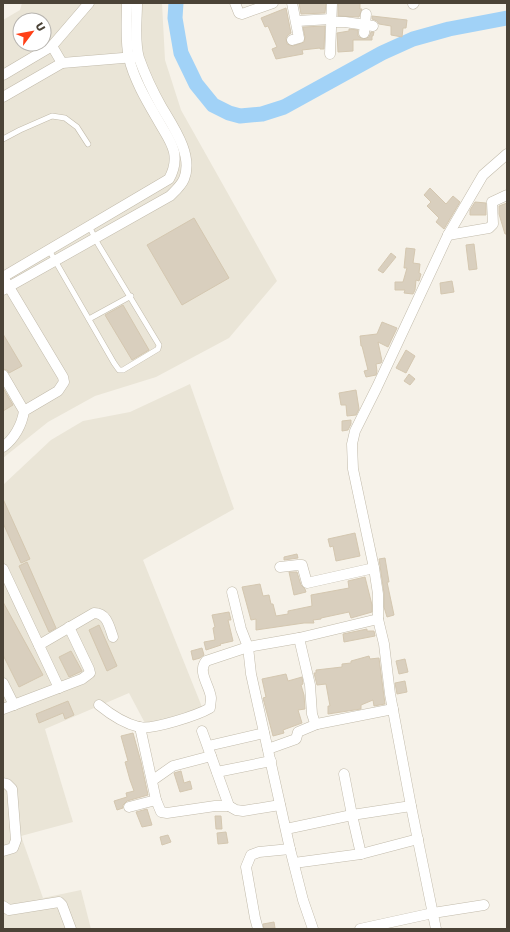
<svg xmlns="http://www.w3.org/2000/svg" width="510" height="932" font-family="'Golos Text',sans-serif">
<rect width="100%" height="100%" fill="#f6f2e9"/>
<g fill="#eae5d7" fill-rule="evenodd">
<path d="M22,3H162L165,60L181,110L277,281L229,338L156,377L95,396L48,422L3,458V20L20,10ZM20,20H44V44H20Z"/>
<polygon points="190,384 234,509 143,560 202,707 146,725 129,693 45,729 73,822 21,836 43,898 81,890 91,929 3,929 3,485 51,440 83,421 130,412"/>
</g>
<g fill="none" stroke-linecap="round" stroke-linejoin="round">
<polyline stroke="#a1d2f7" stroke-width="15" points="176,3 175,18 181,53 196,84 213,105 229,113 240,116 262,114 284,107 382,53 413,39 449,29 507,18"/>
</g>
<g fill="#d9cfbe" stroke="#d4c7b0">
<polygon points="299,3 326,3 325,13 301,14"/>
<polygon points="338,3 360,3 360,9 362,9 359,17 338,16"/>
<polygon points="286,8 291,33 288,35 286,38 287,44 293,46 304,42 305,37 303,27 325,26 324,49 320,49 320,48 302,50 303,54 276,59 272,49 277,47 268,26 265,27 261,18"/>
<polygon points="372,16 407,20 406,28 403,28 402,37 391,35 391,26 379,24 377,21 372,19"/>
<polygon points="349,29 358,30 358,36 363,39 369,37 371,32 374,32 373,36 372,36 372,40 353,40 353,51 338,52 337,33 349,31"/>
<polygon points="430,188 446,204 453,196 460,202 444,229 436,222 439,218 427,206 431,202 424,195"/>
<polygon points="475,202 486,203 486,215 470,215 470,210"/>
<polygon points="507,203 507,234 505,234 499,214 499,206"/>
<polygon points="194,218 229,278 182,305 147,245"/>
<polygon points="474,244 477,269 469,270 466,245"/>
<polygon points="406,248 415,249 413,263 420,264 419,273 421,274 419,281 416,280 415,290 413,294 404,293 405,290 395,290 395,282 403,282 407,268 404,268"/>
<polygon points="391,253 396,257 383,273 378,270"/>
<polygon points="452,281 454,292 441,294 440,283"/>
<polygon points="123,305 149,350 132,360 105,315"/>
<polygon points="382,322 397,328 388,347 378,342 382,361 381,363 376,364 377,371 376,375 366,377 364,371 368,370 362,346 361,346 360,336 377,334"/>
<polygon points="3,334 22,366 9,373 7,370 3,369"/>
<polygon points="406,350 415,356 406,373 396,368"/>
<polygon points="409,374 415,379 410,385 404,381"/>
<polygon points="3,388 13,405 3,411"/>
<polygon points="356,390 359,409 356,415 347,416 346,405 341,405 339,393"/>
<polygon points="351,420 351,424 348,430 342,431 342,421"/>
<polygon points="3,499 30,559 21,563 3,523"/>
<polygon points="355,533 360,556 336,561 333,546 330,547 328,539"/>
<polygon points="297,554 298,558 284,560 284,557"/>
<polygon points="385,558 389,582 387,582 394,615 387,617 384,607 384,593 379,559"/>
<polygon points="27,562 56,628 49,632 19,566"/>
<polygon points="289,572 297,572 301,585 305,589 306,592 294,595"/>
<polygon points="365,577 372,605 372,612 351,618 349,612 321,618 321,619 313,620 314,623 304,623 256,630 256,619 251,620 242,587 260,584 263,596 269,595 271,604 273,604 276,616 288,614 288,611 312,606 311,595 349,588 348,581"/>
<polygon points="3,602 43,675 19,687 3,655"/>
<polygon points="229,612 231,620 228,620 233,641 220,644 221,645 206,650 204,642 215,640 213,628 215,627 212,615"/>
<polygon points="99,625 117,666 107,671 89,630"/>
<polygon points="367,629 367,631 374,631 375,636 344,642 343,634"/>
<polygon points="202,648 204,655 200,658 193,660 191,651"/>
<polygon points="71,651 82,671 69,677 59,657"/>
<polygon points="369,656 370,659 379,658 385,704 374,706 373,700 361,705 361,709 328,714 328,706 330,706 326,684 317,685 314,673 316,673 316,670 342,667 342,664 351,663 351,661"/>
<polygon points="405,659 408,672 399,674 396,661"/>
<polygon points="286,674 288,681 302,677 303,684 301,685 304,695 305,709 298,710 302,723 283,730 284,733 273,736 263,698 266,697 262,679"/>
<polygon points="405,681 407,692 397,694 395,683"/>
<polygon points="68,701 74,715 65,719 63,713 39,723 36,714"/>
<polygon points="133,733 141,762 148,795 127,801 123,805 123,808 117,810 114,801 127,797 126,793 134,791 130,780 125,762 128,761 121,736"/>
<polygon points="181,771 184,783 190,781 192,789 180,792 174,773"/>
<polygon points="147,809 152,825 142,827 136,812"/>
<polygon points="215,816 221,816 222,829 216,829"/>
<polygon points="226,832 228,843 218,844 217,833"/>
<polygon points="168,835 171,842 162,845 160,837"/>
<polygon points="274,922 275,928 264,929 263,924"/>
</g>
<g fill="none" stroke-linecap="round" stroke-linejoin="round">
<defs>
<g id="service">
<polyline points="3,139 20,130 52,116 65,118 77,127 88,144"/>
<polyline points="49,250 114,363 119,370 123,370 158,349 159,345 98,244 89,226"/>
<polyline points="89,319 131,296"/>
</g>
<g id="minor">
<polyline points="235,3 239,13 242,14 273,3"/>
<polyline points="413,4 414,3"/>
<polyline points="297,21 331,19"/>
<polyline points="331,22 345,22 373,26"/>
<polyline points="364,33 366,14"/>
<polyline points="292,40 299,38 292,3"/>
<polyline points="52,46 62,63"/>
<polyline points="330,54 332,3"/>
<polyline points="3,75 52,46 89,3"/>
<polyline points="3,97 62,63 135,57"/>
<polyline points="448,235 489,228 493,224 492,202 507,195"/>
<path d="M3,277L169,179C174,170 176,162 174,152C172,142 164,131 159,122C148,103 134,80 129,58C125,41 127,21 127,3"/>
<polyline points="6,282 63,377 64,382 58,391 24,411"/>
<path d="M3,290L170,196C175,191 181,186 184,179C194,155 172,125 161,106C152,90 145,75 139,58C134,41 137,21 137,3"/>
<path d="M3,375L24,411C22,425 14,439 3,447"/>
<polyline points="280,567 298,565 302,565 307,583 374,568"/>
<polyline points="3,569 59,688"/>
<polyline points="299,638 310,685 312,714 315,723 317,724 393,709"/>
<path d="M39,645L94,613C107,613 109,626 113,637"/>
<polyline points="3,683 14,705"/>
<path d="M99,705C110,714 126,724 139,727C153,730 198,715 210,708C210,705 211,701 211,698C210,686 197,672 206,661L248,647L241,629L232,592"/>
<polyline points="3,709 82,679 90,673 89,669 69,627"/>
<polyline points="140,727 156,800 161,812 167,813 215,806 229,806 236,810 243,811 280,805"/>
<polyline points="202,731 229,806"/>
<polyline points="208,746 264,733"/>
<polyline points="268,749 296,739 298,732 317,724"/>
<polyline points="217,772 271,761"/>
<polyline points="344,774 352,815 361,854"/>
<polyline points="153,780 173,766 211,756"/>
<polyline points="3,783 7,784 12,789 16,840 13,848 3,851"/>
<polyline points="129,807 156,800"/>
<polyline points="286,829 352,815 411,806"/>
<polyline points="294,863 361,854 418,839"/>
<polyline points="3,906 9,910 59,902 62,905 71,929"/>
<polyline points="258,929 255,918 246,867 251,855 259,852 290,849"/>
<polyline points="313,929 303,900 290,849 251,674 248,647 299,638 378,619"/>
<polyline points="360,929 433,913 484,905"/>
<polyline points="436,929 411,806 390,694 384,644 378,619 378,594 374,568 353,469 352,444 355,431 377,387 448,235 483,175 507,154"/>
</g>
</defs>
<use href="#service" stroke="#c2bbab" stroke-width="6"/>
<use href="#minor" stroke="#c2bbab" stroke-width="11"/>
<use href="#service" stroke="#fff" stroke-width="5"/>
<use href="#minor" stroke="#fff" stroke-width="10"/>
</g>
<rect width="510" height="932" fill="none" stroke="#4b4337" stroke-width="8"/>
<g transform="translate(32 32) rotate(58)"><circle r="19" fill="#ffffff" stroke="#b7b4af"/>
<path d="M0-3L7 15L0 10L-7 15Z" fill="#ff4017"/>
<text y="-6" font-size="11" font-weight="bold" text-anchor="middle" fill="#4b4337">U</text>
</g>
</svg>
